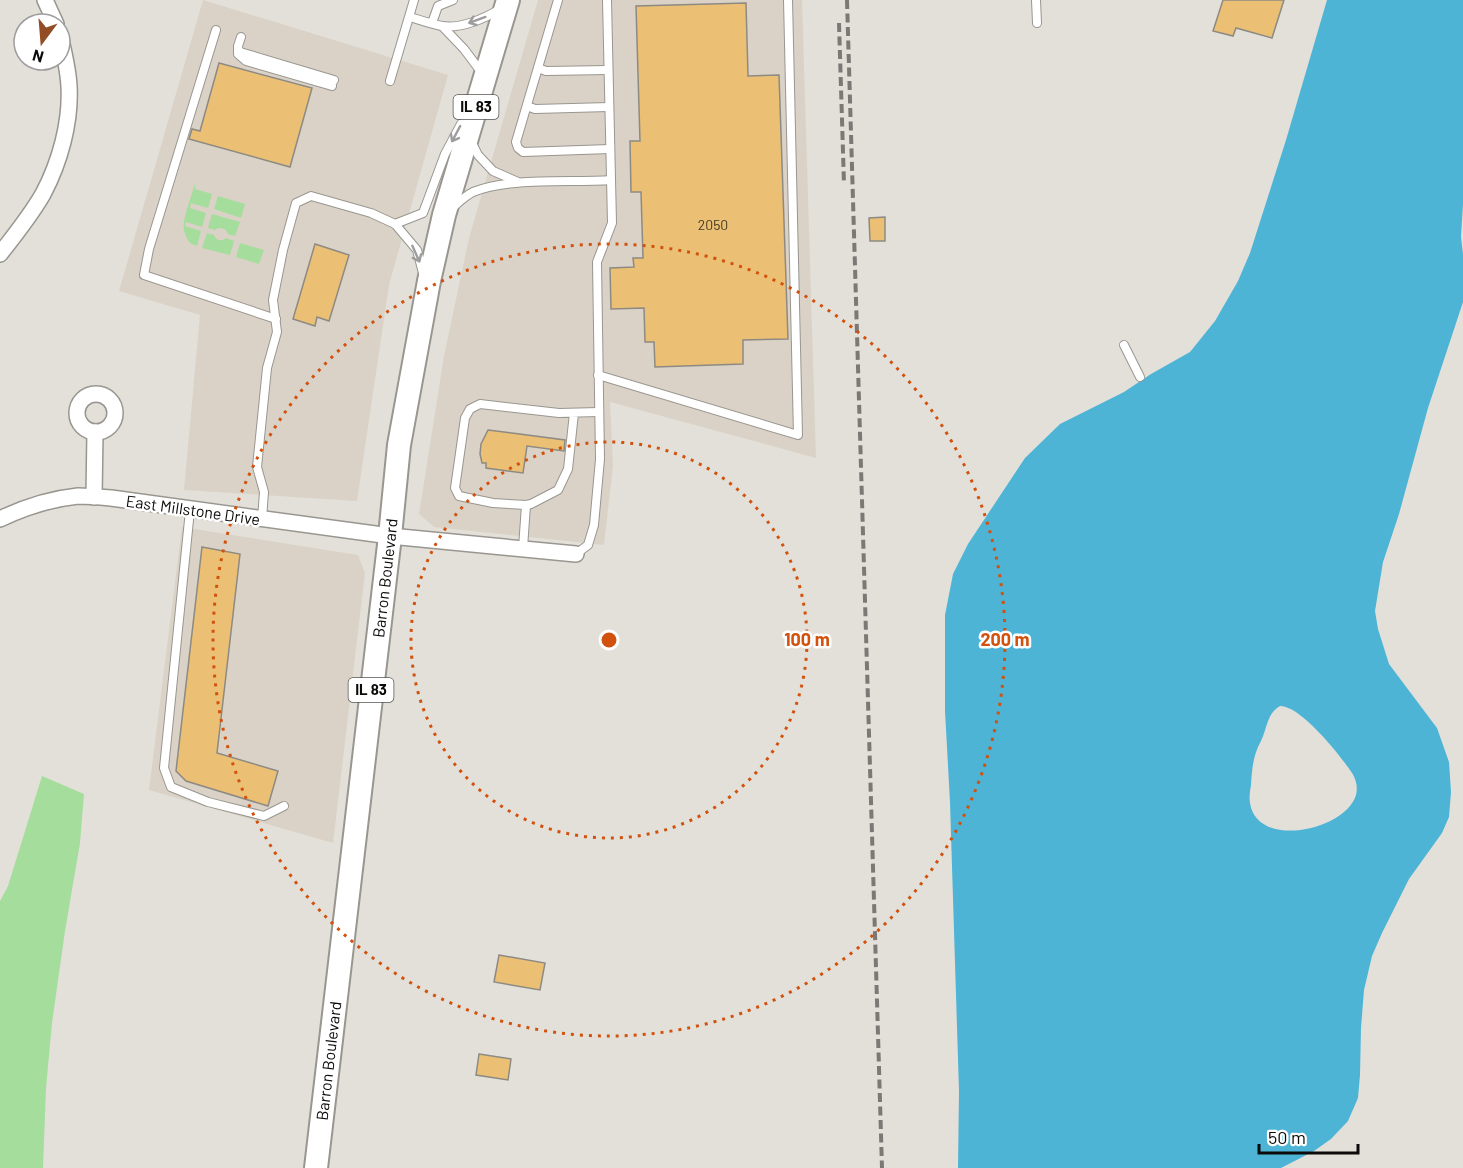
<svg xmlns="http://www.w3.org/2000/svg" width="1463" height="1168" font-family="Barlow,sans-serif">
<rect width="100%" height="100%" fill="#e3e0da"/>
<g fill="#dad2c6">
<polygon points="203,0 448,75 389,285 357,501 184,490 200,315 119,291"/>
<polygon points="538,0 802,0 816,458 610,402 613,466 604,545 434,527 419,514 444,356 469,238"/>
<polygon points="182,527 358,555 365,573 333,843 149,790"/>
</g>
<g fill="#a5dd9d">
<path d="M195,183V189L212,194L208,208L191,203L190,208L206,213L202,227L186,222L185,226L201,231L197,246L190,243C187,239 185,235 184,230C182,218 192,196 195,183Z"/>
<polygon points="218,196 245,204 241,218 214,209"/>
<path d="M212,214L240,222L235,236L228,234C226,228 220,226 215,230L208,228Z"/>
<path d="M207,233L214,235C216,241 222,242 226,238L234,241L230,255L202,248Z"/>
<polygon points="240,243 264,250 259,264 236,257"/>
<polygon points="42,776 84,794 80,843 65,931 52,1023 46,1088 43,1168 0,1168 0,901 8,886"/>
</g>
<path fill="#4db4d6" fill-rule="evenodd" d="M1327,0H1463V204L1461,237L1463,254V302L1428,408L1399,514L1383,562L1375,611L1378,629L1389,664L1437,728L1449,762L1451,792L1449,817L1442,833L1409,879L1382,933L1372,956L1364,990L1361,1028L1360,1075L1358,1098L1348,1121L1331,1139L1314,1151L1281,1168H958L959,1091L950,802L945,711V615L953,574L968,544L1025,458L1060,424L1124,392L1151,374L1190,352L1215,321L1238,281L1250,253L1286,140ZM1280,706C1300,705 1341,756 1352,773C1356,779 1358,787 1356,795C1346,830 1257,850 1250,803C1249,798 1250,791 1251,785C1252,769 1253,755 1261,741C1267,729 1267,713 1280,706Z"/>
<g fill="#ebc074" stroke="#8d8a84" stroke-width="1.5">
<polygon points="1223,0 1284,0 1272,38 1236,28 1233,36 1213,31"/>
<polygon points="746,3 748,76 779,75 788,339 743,340 743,364 655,367 654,342 645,342 644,308 611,309 610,268 634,267 633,258 643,258 641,192 631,192 630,141 640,141 636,6"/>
<polygon points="219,63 312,88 290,167 189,139 192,129 200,131"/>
<polygon points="885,217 885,241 870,241 869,218"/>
<polygon points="315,244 349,255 329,321 317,317 315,326 293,319"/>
<polygon points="488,430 565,440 564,451 527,446 523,473 486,468 486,463 482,463 480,454 481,444"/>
<polygon points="202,547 240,554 217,753 278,771 268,806 186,781 176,771"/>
<polygon points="499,955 545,963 540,990 494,982"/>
<polygon points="479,1054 511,1059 508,1080 476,1075"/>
</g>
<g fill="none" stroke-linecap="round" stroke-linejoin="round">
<defs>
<g id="lane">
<polyline points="558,0 516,142 518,148 523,152 610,149"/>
<polyline points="1036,0 1037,23"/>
<path d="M410,17C420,20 431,24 442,26C460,29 484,19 500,9"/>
<polyline points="432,23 438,6 453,0"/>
<polyline points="442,26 464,49 482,73"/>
<polyline points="216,30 149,249 144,275 276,319"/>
<polyline points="241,37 238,46 238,54 246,61 332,86"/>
<polyline points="239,50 240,52 334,80"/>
<polyline points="538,68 546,71 608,70"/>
<polyline points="390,81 414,0"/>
<polyline points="527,106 535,109 609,107"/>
<polyline points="472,143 478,155 493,171 518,182"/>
<path d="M451,209C458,203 465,196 473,192C510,177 570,183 611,180"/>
<polyline points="395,224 423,213 445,154 461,124"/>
<polyline points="1124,345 1140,377"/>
<polyline points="598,375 798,435 788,0"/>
<polyline points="574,413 568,469 558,490 531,504 526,505 493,503 459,496 455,488 465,418 470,409 480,404 559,413 599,412"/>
<polyline points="190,510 164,768 171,787 208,802 264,816 284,806"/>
<polyline points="262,519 264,492 257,467 267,368 277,332 273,300 283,250 296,203 311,196 371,213 395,224 417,250 423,273"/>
<polyline points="523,548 526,505"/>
<polyline points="576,554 588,545 594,525 600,459 597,262 612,223 607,0"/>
</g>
<g id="street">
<polyline points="45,0 56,24"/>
<path d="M0,254C15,235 31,215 43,194C60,162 71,122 69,86C68,69 64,52 60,36"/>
<circle cx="96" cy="413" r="19"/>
<polyline points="94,497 95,432"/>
<path d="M0,519C25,507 49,499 78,496C89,496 100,497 111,498L390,536L576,554"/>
</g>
<g id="primary">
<path id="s1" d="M316,1168L390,536L399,445L429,281L444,215L508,0"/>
</g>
</defs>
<use href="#lane" stroke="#999690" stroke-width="10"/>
<use href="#street" stroke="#999690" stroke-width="18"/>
<use href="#primary" stroke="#999690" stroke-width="26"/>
<use href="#lane" stroke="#fff" stroke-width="8"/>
<use href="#street" stroke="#fff" stroke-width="15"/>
<use href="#primary" stroke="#fff" stroke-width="22"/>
<g stroke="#7b7975" stroke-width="4" stroke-dasharray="9 4.5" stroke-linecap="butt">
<polyline points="847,0 882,1168"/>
<polyline points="839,23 844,184"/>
</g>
</g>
<defs><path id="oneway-shaft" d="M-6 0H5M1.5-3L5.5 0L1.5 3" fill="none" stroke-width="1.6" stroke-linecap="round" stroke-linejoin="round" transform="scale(1.5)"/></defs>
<g stroke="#9e9d9d">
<use href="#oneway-shaft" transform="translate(477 20) rotate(160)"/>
<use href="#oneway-shaft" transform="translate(456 134) rotate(118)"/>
<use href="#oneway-shaft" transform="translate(416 254) rotate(66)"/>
</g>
<g fill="none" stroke="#d2510c" stroke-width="3" stroke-dasharray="3 6">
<circle cx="609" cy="640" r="198"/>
<circle cx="609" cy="640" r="396"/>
</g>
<g text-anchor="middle" stroke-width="5" stroke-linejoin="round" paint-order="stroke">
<g font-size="14" fill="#443824">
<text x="713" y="230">2050</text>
</g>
<g fill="#fff" stroke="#555453" stroke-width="1.5">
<rect x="453.5" y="95" width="45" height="24" rx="4.5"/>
<rect x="348.5" y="678" width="45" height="24" rx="4.5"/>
</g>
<g font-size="15" font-weight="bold" fill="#0c0b09">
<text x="476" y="112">IL 83</text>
<text x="371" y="695">IL 83</text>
</g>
<g font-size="16" fill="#0c0b09" stroke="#fff">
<text transform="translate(193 510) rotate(8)" y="6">East Millstone Drive</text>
<text dy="6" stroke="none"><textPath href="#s1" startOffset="594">Barron Boulevard</textPath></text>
<text dy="6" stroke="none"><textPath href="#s1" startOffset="108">Barron Boulevard</textPath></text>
</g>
</g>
<circle cx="609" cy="640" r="9" fill="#d2510c" stroke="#fff" stroke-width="3"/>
<g font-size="18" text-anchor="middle" font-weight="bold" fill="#d2510c" stroke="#fff" stroke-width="5" stroke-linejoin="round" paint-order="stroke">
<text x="807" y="646">100 m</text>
<text x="1005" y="646">200 m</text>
</g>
<g transform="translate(42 42) rotate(196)"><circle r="28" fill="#ffffff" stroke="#9e9d9d" stroke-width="1.5"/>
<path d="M0-4.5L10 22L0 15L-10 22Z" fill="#934d25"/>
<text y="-9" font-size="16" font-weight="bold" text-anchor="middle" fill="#0c0b09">N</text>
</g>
<path d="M1259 1144v9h99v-9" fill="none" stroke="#0c0b09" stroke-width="3"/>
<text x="1268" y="1144" font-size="18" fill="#0c0b09" stroke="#ffffff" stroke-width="4.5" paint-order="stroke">50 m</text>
</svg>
